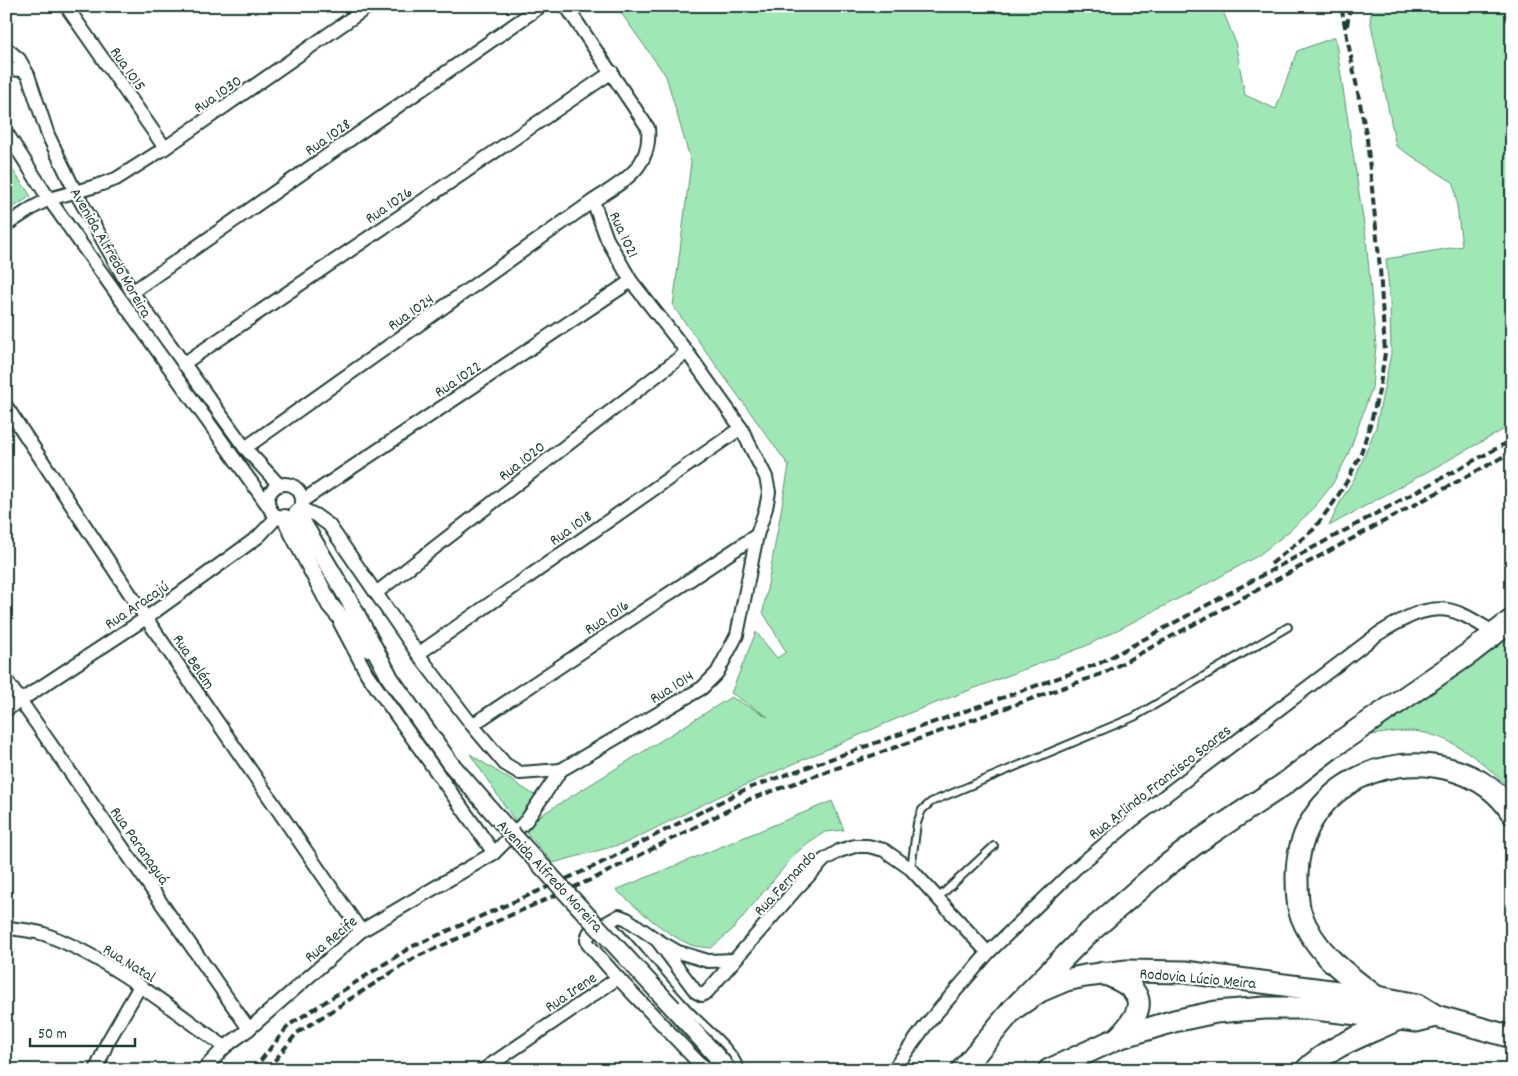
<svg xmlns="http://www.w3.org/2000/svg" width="1518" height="1076" font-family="Dekko,sans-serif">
<rect width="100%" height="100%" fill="#fff"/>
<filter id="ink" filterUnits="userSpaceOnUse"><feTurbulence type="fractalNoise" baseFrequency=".02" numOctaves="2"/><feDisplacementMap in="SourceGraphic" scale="10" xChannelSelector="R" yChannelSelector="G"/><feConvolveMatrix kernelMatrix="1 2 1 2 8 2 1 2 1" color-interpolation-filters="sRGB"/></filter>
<g filter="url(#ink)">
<g fill="#9fe7b5" stroke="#5f9274">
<polygon points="616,6 1221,6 1235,41 1245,95 1276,109 1297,51 1335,37 1366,238 1376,346 1372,388 1348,455 1332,485 1312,510 1287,533 1259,555 1207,584 1086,646 912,712 718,797 626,843 553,863 522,827 731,697 768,717 731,693 756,632 777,658 786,652 763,612 789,466 673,306 691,162 666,76"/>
<polygon points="1373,6 1512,6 1512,425 1329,526 1340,502 1357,474 1376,427 1391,354 1390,300 1386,259 1462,246 1454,183 1396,146 1370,19"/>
<polygon points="6,161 31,196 6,212"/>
<path d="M1512,632V792C1487,764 1450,733 1411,731C1392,731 1373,735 1354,738Z"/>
<polygon points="470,754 539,798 515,821"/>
<path d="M832,801L844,830L825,832L809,842L795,854L732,930L711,948C704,947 697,947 691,945C663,933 639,909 616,890Z"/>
</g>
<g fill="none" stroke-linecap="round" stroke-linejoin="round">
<defs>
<g id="service">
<polyline points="911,869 917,823 922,810 931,802 1134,717 1288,627"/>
<polyline points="939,897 994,846"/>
<path d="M609,921C635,949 660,979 686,1007C702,1025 733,1047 741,1070"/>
</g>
<g id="minor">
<polyline points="66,6 165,148"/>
<polyline points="6,48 19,59 28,75 48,135 75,191 132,292 245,448 279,485"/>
<polyline points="6,69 22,70 28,75"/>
<polyline points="6,132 49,199 269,507"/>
<polyline points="6,225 34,207 49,199 96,186 116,179 165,148 369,6"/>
<polyline points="132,292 541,6"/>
<polyline points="183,364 612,72"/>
<polyline points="6,406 146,618 361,931"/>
<polyline points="245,448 593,201"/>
<circle cx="285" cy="501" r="17"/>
<polyline points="302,501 631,281"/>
<polyline points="300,508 315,515 329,525 418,654 472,725 505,764 520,773 561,770"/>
<polyline points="376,593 687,352"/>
<polyline points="340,623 367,674 494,853"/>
<polyline points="418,654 741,428"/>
<polyline points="6,680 249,1029"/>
<polyline points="6,710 146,618 258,537 278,516"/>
<polyline points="472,725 757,535"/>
<path d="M6,927C18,930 32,930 44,934C108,957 170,1008 225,1047"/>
<polyline points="657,940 696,992 702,995 707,992 797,888 824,860 839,851 855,846 868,846 884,850 911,869 988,953"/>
<polyline points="618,978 696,1060 708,1070"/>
<polyline points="96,1070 107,1043 140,986"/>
<path d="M203,1070L225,1047L249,1029L361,931L494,853L526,821L561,770L702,688L717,673L737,635L757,535L766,508L769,492L766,477L741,428L687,352L631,281L607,239L593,201C622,182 652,168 648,128L566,6"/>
<polyline points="483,1070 618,978 588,944 587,940 589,933 619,916 627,919 657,940 678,952 708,961 734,960"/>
<path d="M893,1070L926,1025L988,953L1075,869L1133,820L1378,634C1403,619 1431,600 1461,614C1473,619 1484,627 1495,633"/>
</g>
<g id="tertiary">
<polyline points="297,513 350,602 390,678 450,763 511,833"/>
<polyline points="285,518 330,605 367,648"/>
<polyline points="673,1008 729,1070"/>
</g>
<g id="trunk">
<path d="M1103,973C1145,989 1149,1006 1118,1038"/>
<path d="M1375,996C1344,973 1313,950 1300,912C1297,901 1297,889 1297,878C1296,794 1380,747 1456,771C1478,778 1499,792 1512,813"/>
<polyline points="1013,1009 1085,936 1162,869 1199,841 1283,785 1331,748 1470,653 1512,620"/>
<polyline points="962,1070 1013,1009 1040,991 1066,980 1085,976 1127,971 1185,972 1377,997 1418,1005 1436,1016 1512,1037"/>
<polyline points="1049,1070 1118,1038 1174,1021 1216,1012 1265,1008 1307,1008 1416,1021 1436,1016"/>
<path d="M1306,1070C1331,1045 1366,1035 1398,1019"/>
</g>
</defs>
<use href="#service" stroke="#1f3d34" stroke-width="10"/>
<use href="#minor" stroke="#1f3d34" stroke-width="16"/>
<use href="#tertiary" stroke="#1f3d34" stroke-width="20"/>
<use href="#trunk" stroke="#1f3d34" stroke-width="25"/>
<use href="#service" stroke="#fff" stroke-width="6"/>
<use href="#minor" stroke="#fff" stroke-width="12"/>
<use href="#tertiary" stroke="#fff" stroke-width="16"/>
<use href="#trunk" stroke="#fff" stroke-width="21"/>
<g stroke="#1f3d34" stroke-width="4" stroke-dasharray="8 4" stroke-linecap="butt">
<polyline points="1347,26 1350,6"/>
<polyline points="1271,564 1313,530 1334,502 1347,481 1360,456 1370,425 1379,391 1385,353 1380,268 1367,139 1341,6"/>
<polyline points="253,1070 289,1025 411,947 593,867 746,789 1100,663 1512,440"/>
<polyline points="267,1070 297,1033 416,957 597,877 750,799 1104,673 1512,452"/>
</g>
<defs>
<polyline id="tertiary-bridge" points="511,833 673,1008"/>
</defs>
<use href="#tertiary-bridge" stroke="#1f3d34" stroke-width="20" stroke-linecap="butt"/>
<use href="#tertiary-bridge" stroke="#fff" stroke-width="16"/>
</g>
</g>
<g text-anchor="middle" stroke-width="4" stroke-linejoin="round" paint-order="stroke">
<g font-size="16" fill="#1f3d34" stroke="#fff">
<text transform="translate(129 68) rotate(55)" y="6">Rua 1015</text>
<text transform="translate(217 93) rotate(-35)" y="6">Rua 1030</text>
<text transform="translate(327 136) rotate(-35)" y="6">Rua 1028</text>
<text transform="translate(388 204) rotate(-34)" y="6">Rua 1026</text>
<text transform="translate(625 234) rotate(65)" y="6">Rua 1021</text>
<text transform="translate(112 252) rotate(60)" y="6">Avenida Alfredo Moreira</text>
<text transform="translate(410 311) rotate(-35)" y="6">Rua 1024</text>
<text transform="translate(457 378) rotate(-34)" y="6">Rua 1022</text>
<text transform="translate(521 460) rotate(-38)" y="6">Rua 1020</text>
<text transform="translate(570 527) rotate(-35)" y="6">Rua 1018</text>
<text transform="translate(136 604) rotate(-34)" y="6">Rua Aracajú</text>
<text transform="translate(606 616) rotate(-34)" y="6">Rua 1016</text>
<text transform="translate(195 661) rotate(56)" y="6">Rua Belém</text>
<text transform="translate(671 686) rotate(-32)" y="6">Rua 1014</text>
<text transform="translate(1159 781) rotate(-38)" y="6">Rua Arlindo Francisco Soares</text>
<text transform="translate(141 845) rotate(55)" y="6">Rua Paranaguá</text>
<text transform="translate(551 875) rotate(47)" y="6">Avenida Alfredo Moreira</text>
<text transform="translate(784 882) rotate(-47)" y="6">Rua Fernando</text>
<text transform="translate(330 938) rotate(-40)" y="6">Rua Recife</text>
<text transform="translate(130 962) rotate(32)" y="6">Rua Natal</text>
<text transform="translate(1198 977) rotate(5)" y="6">Rodovia Lúcio Meira</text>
<text transform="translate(570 991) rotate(-34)" y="6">Rua Irene</text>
</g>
</g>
<rect width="1518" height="1076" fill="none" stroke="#fff" stroke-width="25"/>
<rect x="12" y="12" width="1493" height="1051" fill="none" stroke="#1f3d34" stroke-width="2" filter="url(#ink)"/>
<path d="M30 1038v8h105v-8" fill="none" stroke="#1f3d34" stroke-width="2.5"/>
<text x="38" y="1038" font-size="15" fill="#1f3d34" stroke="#ffffff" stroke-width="4" paint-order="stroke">50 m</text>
</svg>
